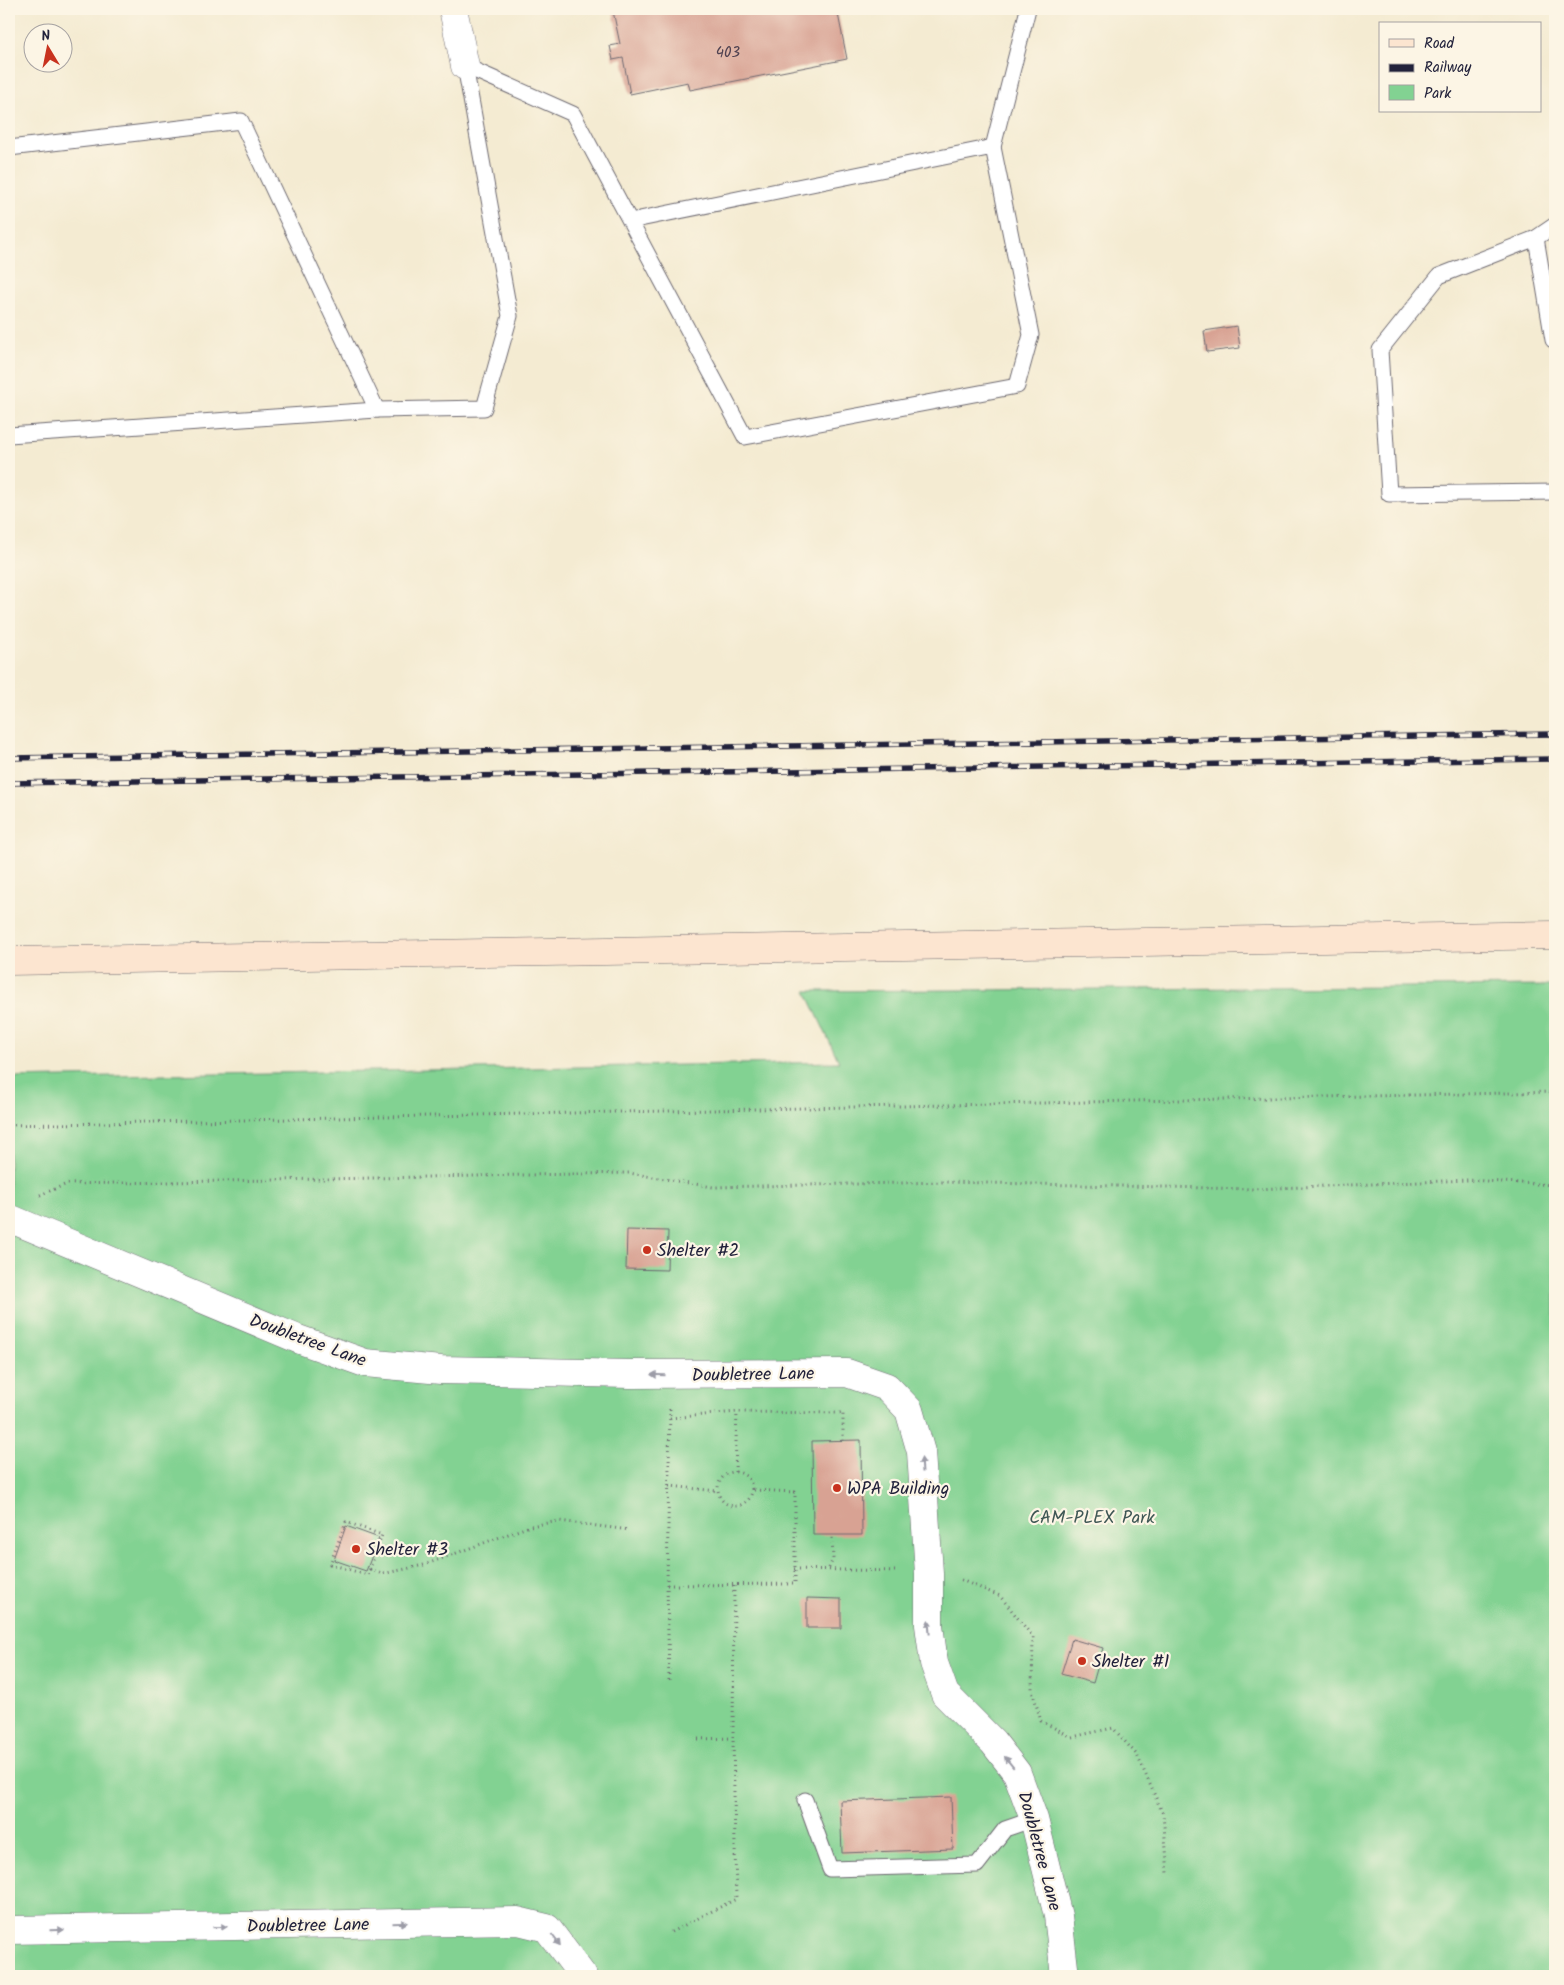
<svg xmlns="http://www.w3.org/2000/svg" width="1564" height="1985" font-family="Kalam,sans-serif">
<rect width="100%" height="100%" fill="#fcf5e5"/>
<filter id="ink" filterUnits="userSpaceOnUse"><feTurbulence type="fractalNoise" baseFrequency=".02" numOctaves="2"/><feDisplacementMap in="SourceGraphic" scale="10" xChannelSelector="R" yChannelSelector="G"/><feConvolveMatrix kernelMatrix="1 2 1 2 8 2 1 2 1" color-interpolation-filters="sRGB"/></filter>
<filter id="wash" filterUnits="userSpaceOnUse"><feTurbulence type="fractalNoise" baseFrequency=".0096" numOctaves="4" result="noise"/><feDisplacementMap in="SourceGraphic" scale="20" xChannelSelector="R" yChannelSelector="G"/><feGaussianBlur stdDeviation="1.12" result="paint"/><feColorMatrix in="noise" values="0 0 0 0 0 0 0 0 0 0 0 0 0 0 0 0 0 1.4 0 .05"/><feComposite in="paint" operator="in"/></filter>
<g filter="url(#wash)">
<rect width="100%" height="100%" fill="#f4ebd2"/>
<polygon fill="#82d292" stroke="#527a66" points="1555,986 1555,1976 9,1976 9,1078 839,1062 806,991"/>
<g id="blocks">
<g fill="#d8a293">
<polygon points="626,9 837,9 847,59 690,90 688,82 630,94 623,58 613,60 610,46 620,44 613,11"/>
<polygon points="1237,326 1240,348 1207,352 1204,331"/>
<polygon points="627,1230 668,1231 667,1270 626,1269"/>
<polygon points="861,1440 862,1535 813,1535 812,1441"/>
<polygon points="346,1526 379,1538 366,1571 334,1560"/>
<polygon points="807,1598 841,1599 841,1628 807,1628"/>
<polygon points="1072,1639 1103,1648 1093,1683 1061,1674"/>
<polygon points="951,1797 953,1849 842,1853 840,1801"/>
</g>
</g>
</g>
<g filter="url(#ink)">
<use href="#blocks" fill-opacity="0" stroke="#6c6870" stroke-width="1"/>
<g fill="none" stroke-linecap="round" stroke-linejoin="round">
<defs>
<g id="service">
<polyline points="465,66 573,114 745,437 1017,386 1031,335 993,147 630,221"/>
<polyline points="993,147 1028,9"/>
<polyline points="9,148 241,121 377,410"/>
<polyline points="1555,225 1536,238 1439,276 1380,350 1389,494 1555,492"/>
<polyline points="1536,238 1553,340 1555,340"/>
<polyline points="9,435 377,410 484,408 510,316 465,66"/>
<polyline points="805,1800 830,1869 977,1865 1005,1829 1034,1819"/>
</g>
<g id="minor">
<polyline points="453,9 465,66"/>
<polyline points="9,1218 298,1339 365,1363 441,1370 631,1374 847,1373 887,1387 909,1410 921,1452 929,1573 929,1625 934,1663 945,1694 993,1742 1017,1773 1034,1819 1058,1916 1065,1976"/>
<polyline points="9,1930 518,1921 547,1928 583,1976"/>
</g>
<polyline id="secondary" points="9,961 1555,935"/>
</defs>
<use href="#service" stroke="#6c6870" stroke-width="17"/>
<use href="#minor" stroke="#6c6870" stroke-width="29"/>
<use href="#secondary" stroke="#6c6870" stroke-width="29"/>
<g stroke="#6c6870" stroke-width="3" stroke-dasharray="1 4" stroke-linecap="butt">
<polyline points="9,1125 1555,1092"/>
<polyline points="40,1195 67,1184 629,1173 713,1187 946,1182 1253,1189 1468,1180 1555,1185"/>
<polyline points="670,1418 737,1412 843,1413 843,1441"/>
<circle cx="735" cy="1489" r="17"/>
<polyline points="735,1472 737,1412"/>
<polyline points="669,1486 718,1491"/>
<polyline points="829,1568 833,1559 832,1535"/>
<polyline points="370,1569 368,1575 330,1564 346,1522 382,1535 370,1569 382,1574 424,1565 530,1526 559,1521 629,1530"/>
<polyline points="794,1569 898,1571"/>
<polyline points="961,1580 1000,1596 1033,1637 1032,1690 1041,1721 1072,1737 1113,1728 1137,1755 1163,1814 1168,1873"/>
<polyline points="667,1585 795,1584 795,1492 753,1490"/>
<polyline points="669,1680 667,1585 670,1406"/>
<polyline points="698,1739 733,1738"/>
<polyline points="671,1932 736,1899 733,1738 734,1585"/>
</g>
<use href="#service" stroke="#fff" stroke-width="15"/>
<use href="#minor" stroke="#fff" stroke-width="28"/>
<use href="#secondary" stroke="#fce5d0" stroke-width="28"/>
<defs>
<g id="rail">
<polyline points="9,758 1555,734"/>
<polyline points="9,783 1555,759"/>
</g>
</defs>
<use href="#rail" stroke="#22223b" stroke-width="5.5"/>
<use href="#rail" stroke="#fcf5e5" stroke-width="4" stroke-dasharray="11" stroke-linecap="butt"/>
</g>
<defs><path id="oneway-solid" d="M-6-.8H1V-3.2L6.5 0L1 3.2V.8H-6Z" transform="scale(1.25)"/></defs>
<g fill="#9c9ca7">
<use href="#oneway-solid" transform="translate(658 1375) rotate(-179)"/>
<use href="#oneway-solid" transform="translate(922 1465) rotate(-94)"/>
<use href="#oneway-solid" transform="translate(929 1627) rotate(-95)"/>
<use href="#oneway-solid" transform="translate(1009 1762) rotate(-129)"/>
<use href="#oneway-solid" transform="translate(400 1923) rotate(-1)"/>
<use href="#oneway-solid" transform="translate(220 1927) rotate(-1)"/>
<use href="#oneway-solid" transform="translate(57 1930) rotate(-1)"/>
<use href="#oneway-solid" transform="translate(556 1940) rotate(53)"/>
</g>
</g>
<g fill="#c8321e" stroke="#fcf5e5" stroke-width="2">
<circle cx="647" cy="1250" r="5"/>
<circle cx="837" cy="1488" r="5"/>
<circle cx="356" cy="1549" r="5"/>
<circle cx="1082" cy="1661" r="5"/>
</g>
<g text-anchor="middle" stroke-width="4.5" stroke-linejoin="round" paint-order="stroke">
<g font-size="15" fill="#504251">
<text x="728" y="57">403</text>
</g>
<g font-size="18" fill="#22223b" stroke="#fcf5e5" text-anchor="start">
<text x="657" y="1256">Shelter #2</text>
<text x="847" y="1494">WPA Building</text>
<text x="366" y="1555">Shelter #3</text>
<text x="1092" y="1667">Shelter #1</text>
</g>
<g font-size="18" fill="#22223b" stroke="#fcf5e5">
<text transform="translate(308 1340) rotate(20)" y="6">Doubletree Lane</text>
<text transform="translate(753 1374) rotate(-1)" y="6">Doubletree Lane</text>
<text transform="translate(1040 1851) rotate(75)" y="6">Doubletree Lane</text>
<text transform="translate(308 1925) rotate(-1)" y="6">Doubletree Lane</text>
</g>
<g font-size="18" fill="#3f5755" stroke="#fcf5e5">
<text x="1092" y="1523">CAM-PLEX Park</text>
</g>
</g>
<rect width="1564" height="1985" fill="none" stroke="#fcf5e5" stroke-width="30"/>
<rect x="1379" y="22" width="162" height="90" fill="#fcf5e5" stroke="#a5a1a1"/>
<rect x="1389" y="39" width="25" height="8" fill="#fce5d0" stroke="#a5a1a1"/>
<text x="1424" y="48" font-size="15" fill="#22223b">Road</text>
<rect x="1389" y="64" width="25" height="8" fill="#22223b" stroke="#a5a1a1"/>
<text x="1424" y="72" font-size="15" fill="#22223b">Railway</text>
<rect x="1389" y="85" width="25" height="15" fill="#82d292" stroke="#a5a1a1"/>
<text x="1424" y="98" font-size="15" fill="#22223b">Park</text>
<g transform="translate(48 48) rotate(350)"><circle r="24" fill="#fcf5e5" stroke="#a5a1a1"/>
<path d="M0-4L9 19L0 12L-9 19Z" fill="#c8321e"/>
<text y="-8" font-size="14" font-weight="bold" text-anchor="middle" fill="#22223b">N</text>
</g>
</svg>
